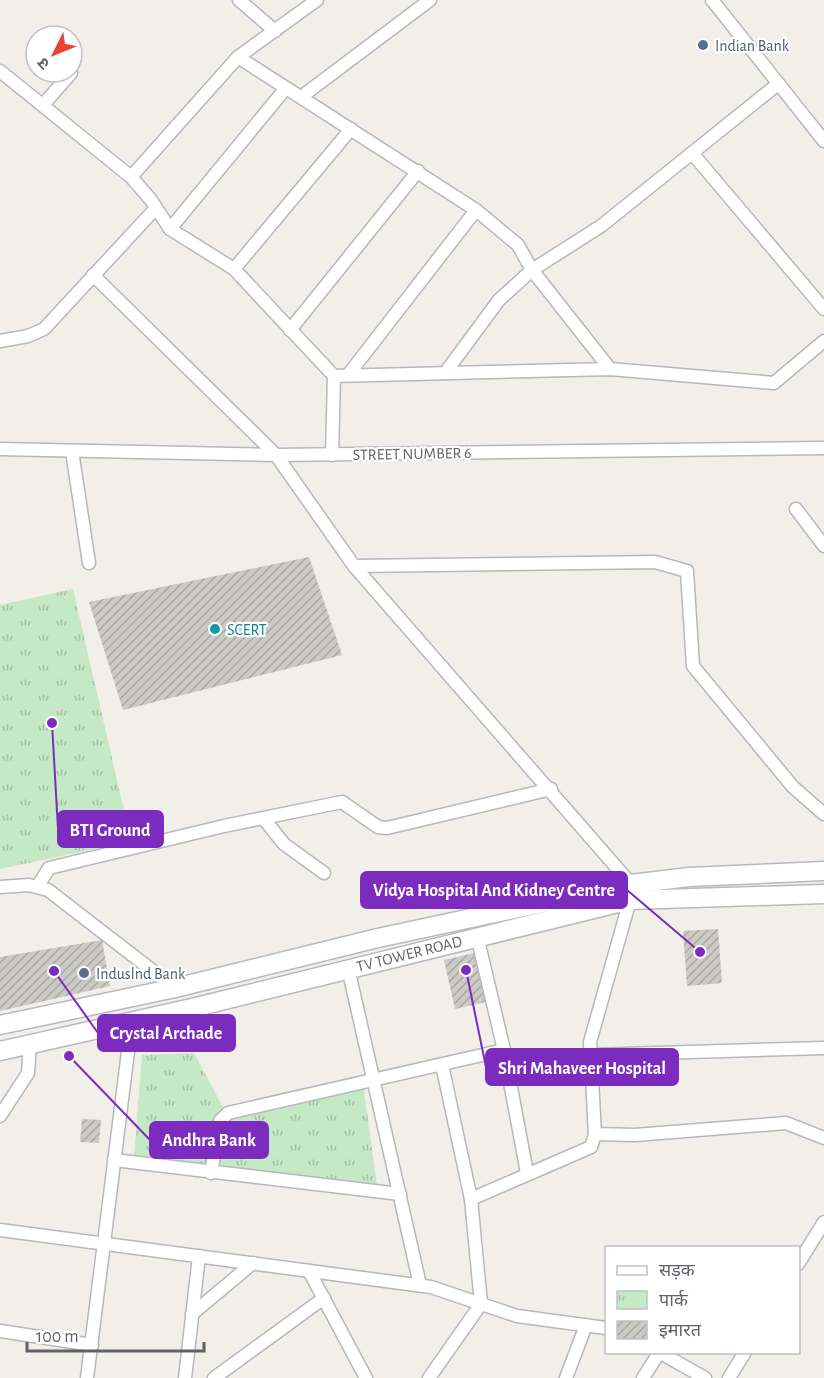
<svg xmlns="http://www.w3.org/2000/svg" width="824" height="1378" font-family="'Alegreya Sans','Noto Sans Devanagari',sans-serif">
<defs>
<pattern id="park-tufts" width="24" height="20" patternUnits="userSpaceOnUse" patternTransform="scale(1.5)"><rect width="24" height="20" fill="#c5e8c5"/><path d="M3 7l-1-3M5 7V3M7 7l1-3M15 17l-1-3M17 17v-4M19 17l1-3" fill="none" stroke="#a3c0a4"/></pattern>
<pattern id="building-hatch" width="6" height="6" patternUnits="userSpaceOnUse" patternTransform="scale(1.5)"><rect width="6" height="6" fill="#cccac5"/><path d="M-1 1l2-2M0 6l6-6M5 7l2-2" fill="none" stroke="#a9a8a4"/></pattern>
</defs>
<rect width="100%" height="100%" fill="#f1efe8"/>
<g fill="url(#park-tufts)">
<polygon points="73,589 131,841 0,869 0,605"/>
<polygon points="194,1053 223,1107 363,1084 377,1185 222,1173 134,1157 142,1055"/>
</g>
<g fill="url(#building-hatch)">
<polygon points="309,557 342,655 123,710 89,602"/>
<polygon points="718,929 722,983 687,986 683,931"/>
<polygon points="102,940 110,986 0,1011 0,957"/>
<polygon points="475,953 486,1002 455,1009 444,960"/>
<polygon points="82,1119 101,1120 99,1143 80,1142"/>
</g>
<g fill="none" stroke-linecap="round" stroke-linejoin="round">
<defs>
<g id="minor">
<polyline points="239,0 275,31"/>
<polyline points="317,0 238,57 476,210 518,245 532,270 610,369"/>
<polyline points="712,0 824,141"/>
<polyline points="0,71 131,177 151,200 170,229 234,269 334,376"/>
<polyline points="778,84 692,153 824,309"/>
<polyline points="301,97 430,0"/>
<polyline points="43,105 71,73"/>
<polyline points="131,177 238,57"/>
<polyline points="170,229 286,88"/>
<polyline points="234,269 351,129"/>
<polyline points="93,275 276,455 354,566 631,884"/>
<polyline points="290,330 418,171"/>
<polyline points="0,341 28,336 44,329 155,209"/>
<polyline points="445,373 499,300 532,270 601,226 692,153"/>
<polyline points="348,375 476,210"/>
<polyline points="0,449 276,455 824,448"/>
<polyline points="72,451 89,563"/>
<polyline points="332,455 334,376 610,369 774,383 824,341"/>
<polyline points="796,509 824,546"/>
<polyline points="354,566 655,562 687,571 693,666 793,787 824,814"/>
<polyline points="264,819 284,844 324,873"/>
<polyline points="38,886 49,868 224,826 342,802 378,827 387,828 551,789"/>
<polyline points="0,887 29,885 48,890 175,988"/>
<polyline points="630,900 590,1042 595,1134 635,1135 786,1123 824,1138"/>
<polyline points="348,968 420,1285"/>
<polyline points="504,1050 527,1173"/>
<polyline points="591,1055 824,1048"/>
<polyline points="0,1116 28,1073 30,1043"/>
<polyline points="114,1160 400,1194"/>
<polyline points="211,1173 220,1121 228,1113 504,1050 477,936"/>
<polyline points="471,1199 591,1147 595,1134"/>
<polyline points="0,1230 431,1287 517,1316 606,1328"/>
<polyline points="798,1264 824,1222"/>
<polyline points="309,1271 366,1378"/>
<polyline points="192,1314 253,1263"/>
<polyline points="0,1331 92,1345"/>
<polyline points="659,1352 705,1378"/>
<polyline points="87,1378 132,1020"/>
<polyline points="185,1378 199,1256"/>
<polyline points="214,1378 324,1298"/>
<polyline points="429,1378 481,1304 471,1199 442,1065"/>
<polyline points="566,1378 586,1325"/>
<polyline points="643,1378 659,1353"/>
<polyline points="729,1378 745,1352"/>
</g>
<g id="secondary">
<polyline points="0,1025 175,988 378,938 631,884 689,877 824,871"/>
<polyline points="0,1051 192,1008 630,900 824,894"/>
</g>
</defs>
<use href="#minor" stroke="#b5b8bc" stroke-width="15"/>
<use href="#secondary" stroke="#b6babf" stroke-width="21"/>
<use href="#minor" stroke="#fff" stroke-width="12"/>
<use href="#secondary" stroke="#fff" stroke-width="18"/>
</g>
<g fill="#5c6f8a" stroke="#fff" stroke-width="2">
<circle cx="703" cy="45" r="6"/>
<circle cx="84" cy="973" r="6"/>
</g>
<circle fill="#0f9aa8" stroke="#fff" stroke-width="2" cx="215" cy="629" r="6"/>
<g text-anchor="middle" stroke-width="4.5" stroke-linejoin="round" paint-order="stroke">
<g font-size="16" fill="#4e5e75" stroke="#fff" text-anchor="start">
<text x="715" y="51">Indian Bank</text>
<text x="96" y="979">Induslnd Bank</text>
</g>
<g font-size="16" fill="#5f6368" stroke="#fff">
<text transform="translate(412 453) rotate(-1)" y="6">STREET NUMBER 6</text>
<text transform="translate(409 953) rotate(-14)" y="6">TV TOWER ROAD</text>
</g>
<g font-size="16" fill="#0d838f" stroke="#fff" text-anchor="start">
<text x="227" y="635">SCERT</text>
</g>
</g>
<path fill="none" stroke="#7b2cbf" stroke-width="2" d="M52 723L58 829M700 952L627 890M54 971L98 1033M466 970L486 1067M69 1056L150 1140"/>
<g fill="#7b2cbf" stroke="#fff" stroke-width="2">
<circle cx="52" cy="723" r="6"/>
<circle cx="700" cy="952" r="6"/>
<circle cx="54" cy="971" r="6"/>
<circle cx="466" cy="970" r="6"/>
<circle cx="69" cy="1056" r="6"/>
</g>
<g fill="#7b2cbf" stroke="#7b2cbf" stroke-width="2">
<rect x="58" y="811" width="105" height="36" rx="6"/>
<rect x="361" y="872" width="266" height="36" rx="6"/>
<rect x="98" y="1015" width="137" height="36" rx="6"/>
<rect x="486" y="1049" width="192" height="36" rx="6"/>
<rect x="150" y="1122" width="118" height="36" rx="6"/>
</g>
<g font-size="18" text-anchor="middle" font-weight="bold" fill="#fff">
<text x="110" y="836">BTI Ground</text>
<text x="494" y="896">Vidya Hospital And Kidney Centre</text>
<text x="166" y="1039">Crystal Archade</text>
<text x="582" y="1074">Shri Mahaveer Hospital</text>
<text x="209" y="1146">Andhra Bank</text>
</g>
<rect x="605" y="1246" width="195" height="108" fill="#ffffff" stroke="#bfc1c3" stroke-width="1.5"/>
<rect x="617" y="1266" width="30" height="9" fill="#ffffff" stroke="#bfc1c3" stroke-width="1.5"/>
<text x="659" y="1276" font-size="18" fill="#5f6368">सड़क</text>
<rect x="617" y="1291" width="30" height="18" fill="url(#park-tufts)" stroke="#bfc1c3" stroke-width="1.5"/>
<text x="659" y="1306" font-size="18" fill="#5f6368">पार्क</text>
<rect x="617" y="1321" width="30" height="18" fill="url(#building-hatch)" stroke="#bfc1c3" stroke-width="1.5"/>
<text x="659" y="1336" font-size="18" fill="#5f6368">इमारत</text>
<g transform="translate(54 54) rotate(227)"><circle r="28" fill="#ffffff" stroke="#bfc1c3" stroke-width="1.5"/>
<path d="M0-4.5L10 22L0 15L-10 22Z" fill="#ea4335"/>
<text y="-9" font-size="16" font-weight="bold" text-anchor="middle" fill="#5f6368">उ</text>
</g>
<path d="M27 1342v9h177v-9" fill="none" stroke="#5f6368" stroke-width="3"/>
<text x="36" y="1342" font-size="18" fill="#5f6368" stroke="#ffffff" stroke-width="4.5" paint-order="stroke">100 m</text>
</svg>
